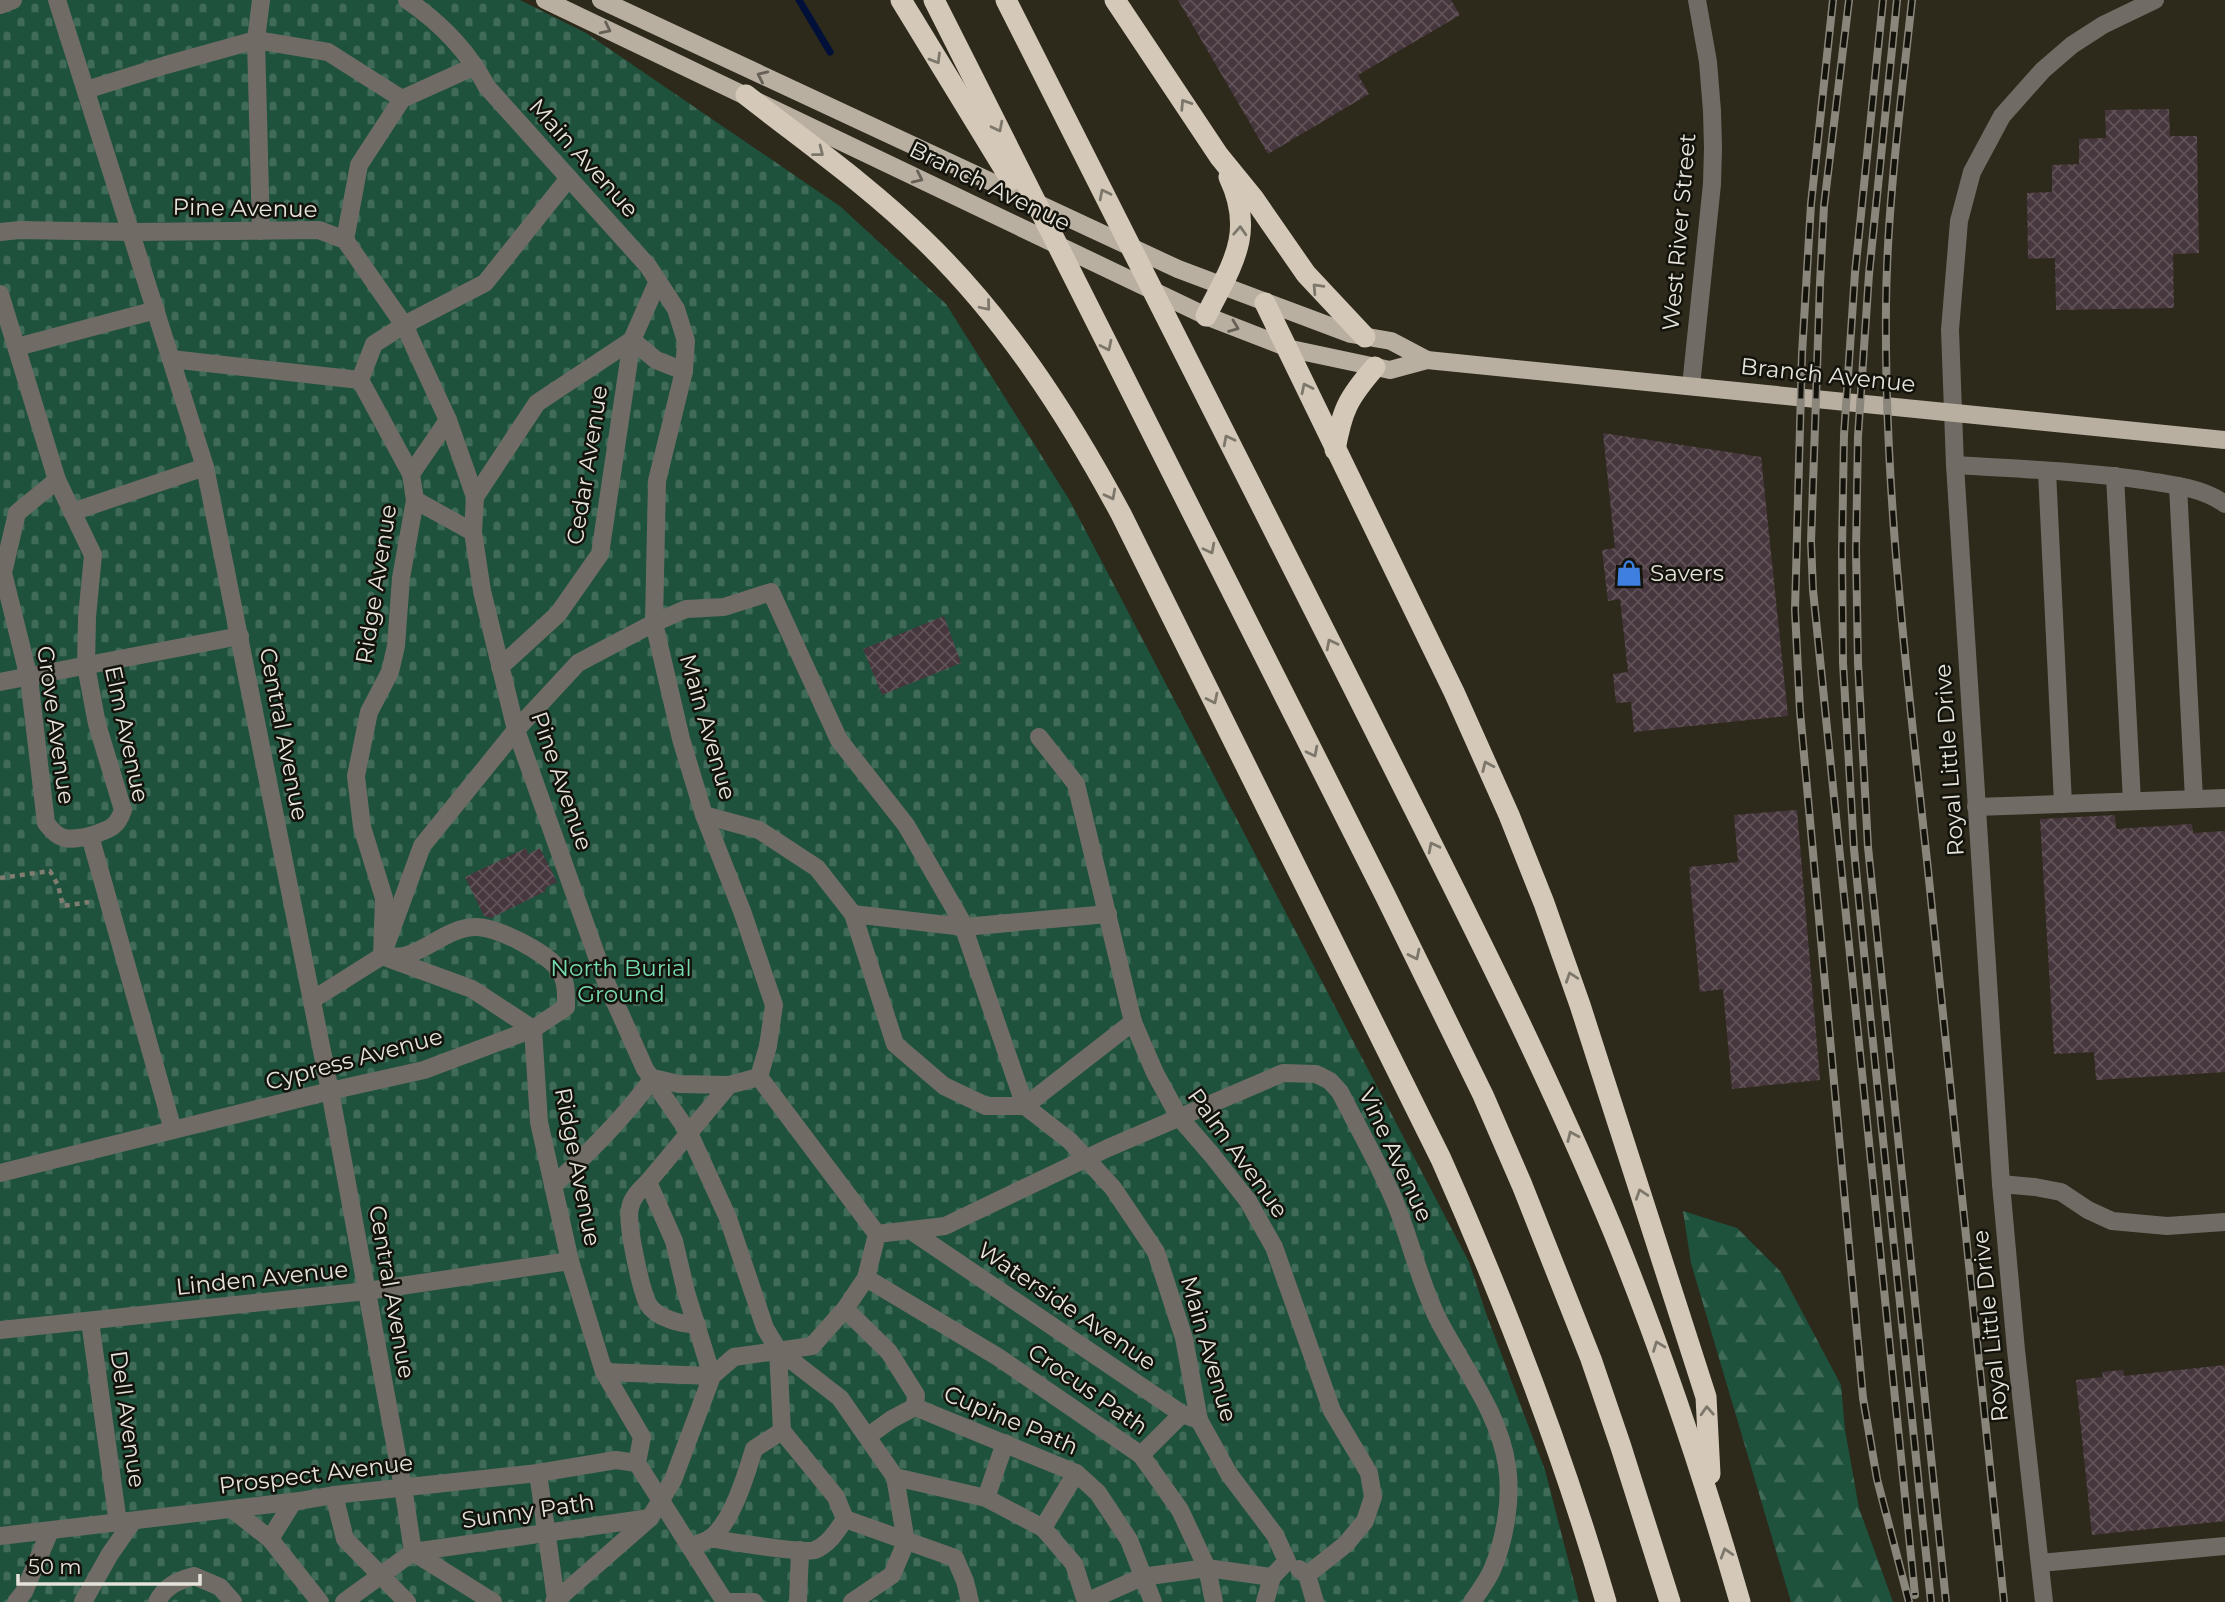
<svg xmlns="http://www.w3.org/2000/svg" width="2225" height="1602" font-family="Montserrat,sans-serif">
<defs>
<pattern id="forest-firs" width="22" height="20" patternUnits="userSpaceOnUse" patternTransform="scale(1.75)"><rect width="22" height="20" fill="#1e523d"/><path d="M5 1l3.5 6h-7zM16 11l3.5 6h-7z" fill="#3f6b58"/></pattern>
<pattern id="cemetery-stones" width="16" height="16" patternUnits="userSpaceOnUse" patternTransform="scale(1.75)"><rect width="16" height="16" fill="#1e523d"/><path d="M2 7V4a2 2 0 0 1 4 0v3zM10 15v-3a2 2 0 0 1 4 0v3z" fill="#3f6b58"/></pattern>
<pattern id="building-cross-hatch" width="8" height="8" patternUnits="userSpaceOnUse" patternTransform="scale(1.75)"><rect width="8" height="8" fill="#46363d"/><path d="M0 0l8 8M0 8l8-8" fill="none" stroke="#615358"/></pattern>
</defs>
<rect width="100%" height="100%" fill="#2d291b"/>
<polygon fill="url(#forest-firs)" points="1683,1211 1737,1228 1781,1272 1841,1385 1845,1430 1859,1508 1893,1602 1791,1602 1691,1263"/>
<polygon fill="url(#cemetery-stones)" points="0,0 520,0 586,33 841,207 946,304 1070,501 1469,1262 1487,1316 1545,1470 1579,1602 0,1602"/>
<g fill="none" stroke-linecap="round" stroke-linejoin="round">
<polyline stroke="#001038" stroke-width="7" points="799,0 830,52"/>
</g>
<g fill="url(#building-cross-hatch)">
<polygon points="1178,0 1451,0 1460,15 1358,75 1369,94 1268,154"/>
<polygon points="2169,109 2170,136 2197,136 2199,253 2173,254 2174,308 2056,310 2055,258 2028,259 2027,193 2052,192 2052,165 2079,164 2079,139 2106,138 2105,110"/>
<polygon points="1603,433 1761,457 1788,716 1634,732 1631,702 1616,703 1613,674 1628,672 1620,599 1608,601 1602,550 1615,548"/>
<polygon points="944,616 961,663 882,695 863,649"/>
<polygon points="1797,810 1820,1080 1732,1089 1723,989 1700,992 1689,867 1738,862 1734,815"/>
<polygon points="2115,815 2116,829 2192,824 2193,833 2225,831 2225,1072 2096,1080 2094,1052 2054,1054 2040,819"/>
<polygon points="526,848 528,854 540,848 557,882 545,888 546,891 491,918 484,916 465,877"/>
<polygon points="2225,1365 2225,1521 2092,1535 2076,1380 2103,1377 2102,1372 2123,1370 2124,1376"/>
</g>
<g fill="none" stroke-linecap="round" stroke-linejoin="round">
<polyline stroke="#817d71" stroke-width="4.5" stroke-dasharray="5 5" stroke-linecap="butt" points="0,878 50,871 58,885 63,906 89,902"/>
<g stroke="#706c65" stroke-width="18">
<polyline points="57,0 205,467 330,1091 404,1493 413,1552 493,1602"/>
<polyline points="261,0 256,40 261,231"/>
<path d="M407,0C441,23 468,51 487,87L648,266L676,309L686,341L684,371L657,481L654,623L681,739L704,815L759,830L817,868L853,914L895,1044L944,1086L986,1106H1025L1070,1141L1113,1188L1156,1252L1184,1338L1199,1420L1229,1474L1275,1535L1287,1561L1272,1577L1265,1602"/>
<polyline points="0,5 13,0"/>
<polyline points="86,90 166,65 256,40 328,52 402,99"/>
<polyline points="0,232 20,230 131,232 319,230 345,240 404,325 448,420 475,497 473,532 482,591 516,730 606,982 645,1069 689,1133 728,1218 765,1328 778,1350 840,1398 895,1477 906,1542 892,1575 852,1602"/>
<polyline points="345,240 359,165 402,99 475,66"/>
<path d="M0,294L57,480L93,555L87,617L86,666L97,724L123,810C116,830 108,829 90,836L173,1130"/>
<polyline points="17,347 156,310"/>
<polyline points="171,359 360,380 411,474 415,500 401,578 396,646 390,672 369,712 356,776 362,827 384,898 382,956 472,989 533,1029 539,1122 570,1261 604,1372 642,1437 637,1463"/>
<polyline points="360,380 374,344 404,325 485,283 569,178"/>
<polyline points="1691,386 1712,184 1713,148 1712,111 1708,62 1697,0"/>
<path d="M1955,465C2017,469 2081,471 2143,480C2171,485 2202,487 2225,504"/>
<polyline points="2047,471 2063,804"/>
<polyline points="411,474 448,420"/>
<polyline points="2115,476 2132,801"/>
<path d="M57,480L17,513L3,573L29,678L46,823C60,842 68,840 90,836"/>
<polyline points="2178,486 2194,799"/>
<polyline points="475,497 537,403 632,340 656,360 684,371"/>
<polyline points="415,500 473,532"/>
<polyline points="72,512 205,467"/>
<polyline points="500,667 558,614 600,554 632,340 658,281"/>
<polyline points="0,682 240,636"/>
<polyline points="1039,737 1076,784 1133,1022 1155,1073 1179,1117 1212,1155 1248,1201 1274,1247 1332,1411 1369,1473 1373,1497 1365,1521 1346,1544 1307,1575"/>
<polyline points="1976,807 2225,798"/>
<polyline points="704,815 742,911 774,1005 768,1046 759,1077 877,1234"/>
<polyline points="853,914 964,927 1108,914"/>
<polyline points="312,1000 382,956 422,846 516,730 578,663 654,623 686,609 724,607 771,592 839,740 906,825 961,920 1025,1106 1133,1022"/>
<path d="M0,1173L330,1091L424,1070L533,1029L566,1007C566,995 567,981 559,970C548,953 494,925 474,927C448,928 425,952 403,956C398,957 392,956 387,956"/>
<path d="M648,1182C640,1190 632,1197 630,1208C626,1223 641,1290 648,1304C656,1318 682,1325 697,1324"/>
<polyline points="2001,1184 2035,1187 2061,1192 2088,1210 2112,1221 2167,1226 2225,1222"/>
<path d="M553,1186C589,1152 624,1118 653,1078L679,1084L729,1085"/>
<polyline points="910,1230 1182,1414 1199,1420"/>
<polyline points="866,1278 998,1357 1141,1455 1180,1510 1207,1568 1214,1602"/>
<polyline points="845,1309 889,1352 916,1395 915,1407"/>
<polyline points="90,1321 118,1523"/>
<polyline points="0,1330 367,1291 570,1261"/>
<polyline points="778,1350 782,1431"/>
<polyline points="604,1372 712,1376 686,1292 674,1241 648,1182 729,1085 759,1077"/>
<polyline points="868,1436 892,1419 915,1407 1076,1473 1098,1493 1129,1540 1153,1602"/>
<polyline points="1141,1455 1182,1414"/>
<polyline points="637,1463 725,1602"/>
<polyline points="538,1473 556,1600"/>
<polyline points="895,1477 986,1498 1043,1528 1074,1564 1086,1602"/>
<polyline points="334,1495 345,1539 407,1602"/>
<polyline points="986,1498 1005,1443"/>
<polyline points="232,1509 270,1539 320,1602"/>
<polyline points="845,1519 955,1558 965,1581 970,1602"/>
<polyline points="1043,1528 1076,1473"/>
<polyline points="0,1536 299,1501 334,1495 538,1473 616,1460 637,1463"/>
<polyline points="270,1539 293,1502"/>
<path d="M690,1547C696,1544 705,1542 711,1538C733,1520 746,1475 754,1449L782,1431L836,1497L845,1519C837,1531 829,1544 815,1550C805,1554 725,1541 710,1538"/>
<polyline points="2040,1563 2225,1546"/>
<polyline points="1299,1569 1307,1575 1315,1602"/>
<polyline points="16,1602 24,1592 50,1531"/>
<polyline points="83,1602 110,1554 133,1521"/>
<path d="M157,1602C165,1586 177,1581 194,1576L220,1587L233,1602"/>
<polyline points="344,1602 413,1552 650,1518"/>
<path d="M554,1602L650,1518L673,1480L712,1376L734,1357L812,1346L845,1309L866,1278L877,1234L945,1226L1108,1148L1283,1073L1316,1074L1330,1081L1340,1092C1359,1130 1381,1167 1397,1207C1411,1243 1420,1282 1437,1317C1461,1365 1499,1411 1507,1466C1512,1498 1505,1540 1492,1570C1487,1581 1479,1592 1472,1602"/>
<polyline points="724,1602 754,1602"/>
<polyline points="798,1602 800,1550"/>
<polyline points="1086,1602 1142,1577 1207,1568 1272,1577"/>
<polyline points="2044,1602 2016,1350 2001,1184 1955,465 1950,330 1959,221 1972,172 2002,116 2043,70 2072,45 2103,25 2155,0"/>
</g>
<g stroke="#b8afa1" stroke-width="18">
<polyline points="545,0 1206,316 1291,349 1390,370 1427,360 2225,440"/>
<polyline points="601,0 1178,269 1351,334 1391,341 1427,360"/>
</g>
<g stroke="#d4c9b9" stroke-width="21">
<polyline points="901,0 1011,180"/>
<polyline points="934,0 1386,897 1483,1095 1522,1185 1591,1359 1621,1447 1670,1602"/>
<path d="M1006,0C1122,230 1238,459 1354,689C1444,869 1537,1047 1614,1233C1663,1354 1704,1477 1740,1602"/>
<polyline points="1115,0 1219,156 1254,199 1306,274 1365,337"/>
<path d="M746,95C806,142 869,186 923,239C1005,318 1067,414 1121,514L1441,1159C1505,1303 1562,1450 1606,1602"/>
<polyline points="1265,303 1454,692 1509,815 1544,903 1580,1005 1706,1397 1710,1474"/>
<path d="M1206,316C1231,266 1256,234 1229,177"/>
<path d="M1335,450C1342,410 1348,398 1375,367"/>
</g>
<defs>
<g id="rail">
<polyline points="1833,0 1811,204 1802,354 1795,610 1800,711 1863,1398 1877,1479 1909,1602"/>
<polyline points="1849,0 1824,206 1820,283 1811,542 1813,590 1915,1595"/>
<polyline points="1883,0 1855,273 1844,435 1842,550 1843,663 1854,849 1870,1014 1931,1602"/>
<polyline points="1897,0 1869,274 1858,436 1856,550 1858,663 1868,847 1946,1602"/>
<path d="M1912,0C1901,102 1887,204 1886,306C1884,495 1908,683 1928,870C1953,1114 1979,1358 2004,1602"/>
</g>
</defs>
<use href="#rail" stroke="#8a867b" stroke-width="8"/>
<use href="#rail" stroke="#13120b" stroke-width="5" stroke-dasharray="16" stroke-linecap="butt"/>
</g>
<defs><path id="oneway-chevron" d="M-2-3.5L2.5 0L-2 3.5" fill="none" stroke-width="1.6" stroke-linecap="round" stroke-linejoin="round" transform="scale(1.75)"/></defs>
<g stroke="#666056">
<use href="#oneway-chevron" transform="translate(606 29) rotate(26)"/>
<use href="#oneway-chevron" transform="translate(762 76) rotate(-155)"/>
<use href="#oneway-chevron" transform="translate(918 178) rotate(25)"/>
<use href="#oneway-chevron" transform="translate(1234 327) rotate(21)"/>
</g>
<g stroke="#7d776b">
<use href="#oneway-chevron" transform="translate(936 59) rotate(59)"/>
<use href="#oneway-chevron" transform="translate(1185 104) rotate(-123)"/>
<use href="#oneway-chevron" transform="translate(998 127) rotate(63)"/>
<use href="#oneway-chevron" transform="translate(819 152) rotate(38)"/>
<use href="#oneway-chevron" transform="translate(1104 194) rotate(-117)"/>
<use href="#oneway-chevron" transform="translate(1240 231) rotate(-87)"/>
<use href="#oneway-chevron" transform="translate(1317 288) rotate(-133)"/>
<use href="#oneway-chevron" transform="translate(986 306) rotate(50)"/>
<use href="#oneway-chevron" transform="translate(1107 346) rotate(64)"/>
<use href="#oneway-chevron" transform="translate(1306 388) rotate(-116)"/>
<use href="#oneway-chevron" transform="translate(1228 440) rotate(-117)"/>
<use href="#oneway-chevron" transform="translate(1111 495) rotate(62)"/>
<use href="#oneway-chevron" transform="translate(1210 549) rotate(63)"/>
<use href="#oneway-chevron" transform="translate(1331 644) rotate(-117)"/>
<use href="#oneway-chevron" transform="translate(1213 699) rotate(64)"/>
<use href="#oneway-chevron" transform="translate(1313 752) rotate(63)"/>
<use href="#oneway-chevron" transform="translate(1487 766) rotate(-114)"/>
<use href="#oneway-chevron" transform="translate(1433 847) rotate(-117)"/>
<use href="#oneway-chevron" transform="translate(1415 955) rotate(64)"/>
<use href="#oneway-chevron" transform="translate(1571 977) rotate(-109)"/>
<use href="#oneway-chevron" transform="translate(1572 1136) rotate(-114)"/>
<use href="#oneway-chevron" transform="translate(1641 1194) rotate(-108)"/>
<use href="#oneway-chevron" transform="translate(1658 1346) rotate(-111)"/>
<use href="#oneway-chevron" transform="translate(1707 1411) rotate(-93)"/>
<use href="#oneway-chevron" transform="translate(1726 1553) rotate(-107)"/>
</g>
<defs>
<symbol id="shop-bare" viewBox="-9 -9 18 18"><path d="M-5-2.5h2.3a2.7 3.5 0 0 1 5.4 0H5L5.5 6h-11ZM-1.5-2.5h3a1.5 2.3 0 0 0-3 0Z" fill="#3f7fe0" stroke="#13120b" stroke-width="2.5" paint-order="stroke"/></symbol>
</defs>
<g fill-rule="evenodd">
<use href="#shop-bare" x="1610" y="554" width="38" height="38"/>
</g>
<g text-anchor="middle" stroke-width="5" stroke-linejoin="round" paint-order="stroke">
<g font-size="23" fill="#e6e3da" stroke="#13120b">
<text transform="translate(584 158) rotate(48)" y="8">Main Avenue</text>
<text transform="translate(990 186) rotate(26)" y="8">Branch Avenue</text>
<text transform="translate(245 208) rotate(1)" y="8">Pine Avenue</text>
<text transform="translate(1679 232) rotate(-85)" y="8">West River Street</text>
<text transform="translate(1828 375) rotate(6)" y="8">Branch Avenue</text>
<text transform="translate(587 465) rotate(-81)" y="8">Cedar Avenue</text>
<text transform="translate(376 584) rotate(-81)" y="8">Ridge Avenue</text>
<text transform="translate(56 725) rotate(82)" y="8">Grove Avenue</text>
<text transform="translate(708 727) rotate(74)" y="8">Main Avenue</text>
<text transform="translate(127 734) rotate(78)" y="8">Elm Avenue</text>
<text transform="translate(284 734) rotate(79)" y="8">Central Avenue</text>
<text transform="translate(1949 760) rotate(-94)" y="8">Royal Little Drive</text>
<text transform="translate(562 781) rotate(71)" y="8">Pine Avenue</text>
<text transform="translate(354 1059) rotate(-15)" y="8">Cypress Avenue</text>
<text transform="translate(1238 1153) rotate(54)" y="8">Palm Avenue</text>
<text transform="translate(1396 1155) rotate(65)" y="8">Vine Avenue</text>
<text transform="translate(578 1167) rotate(79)" y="8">Ridge Avenue</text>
<text transform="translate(262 1278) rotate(-6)" y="8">Linden Avenue</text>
<text transform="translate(392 1292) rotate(80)" y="8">Central Avenue</text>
<text transform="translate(1067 1306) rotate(34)" y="8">Waterside Avenue</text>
<text transform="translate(1990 1326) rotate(-96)" y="8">Royal Little Drive</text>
<text transform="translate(1209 1349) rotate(74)" y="8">Main Avenue</text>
<text transform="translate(1088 1389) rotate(35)" y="8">Crocus Path</text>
<text transform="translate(128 1419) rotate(82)" y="8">Dell Avenue</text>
<text transform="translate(1011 1420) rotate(23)" y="8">Cupine Path</text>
<text transform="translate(316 1474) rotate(-7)" y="8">Prospect Avenue</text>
<text transform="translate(528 1511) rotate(-8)" y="8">Sunny Path</text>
</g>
<g font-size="23" fill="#e6e3da" stroke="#13120b" text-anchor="start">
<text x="1650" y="581">Savers</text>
</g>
<g font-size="23" fill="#76dbaf" stroke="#13120b">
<text x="621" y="976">North Burial<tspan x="621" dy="26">Ground</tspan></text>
</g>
</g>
<path d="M18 1574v10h182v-10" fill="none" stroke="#e6e3da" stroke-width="3.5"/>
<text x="28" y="1574" font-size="21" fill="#e6e3da" stroke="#13120b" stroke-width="5" paint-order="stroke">50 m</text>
</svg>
